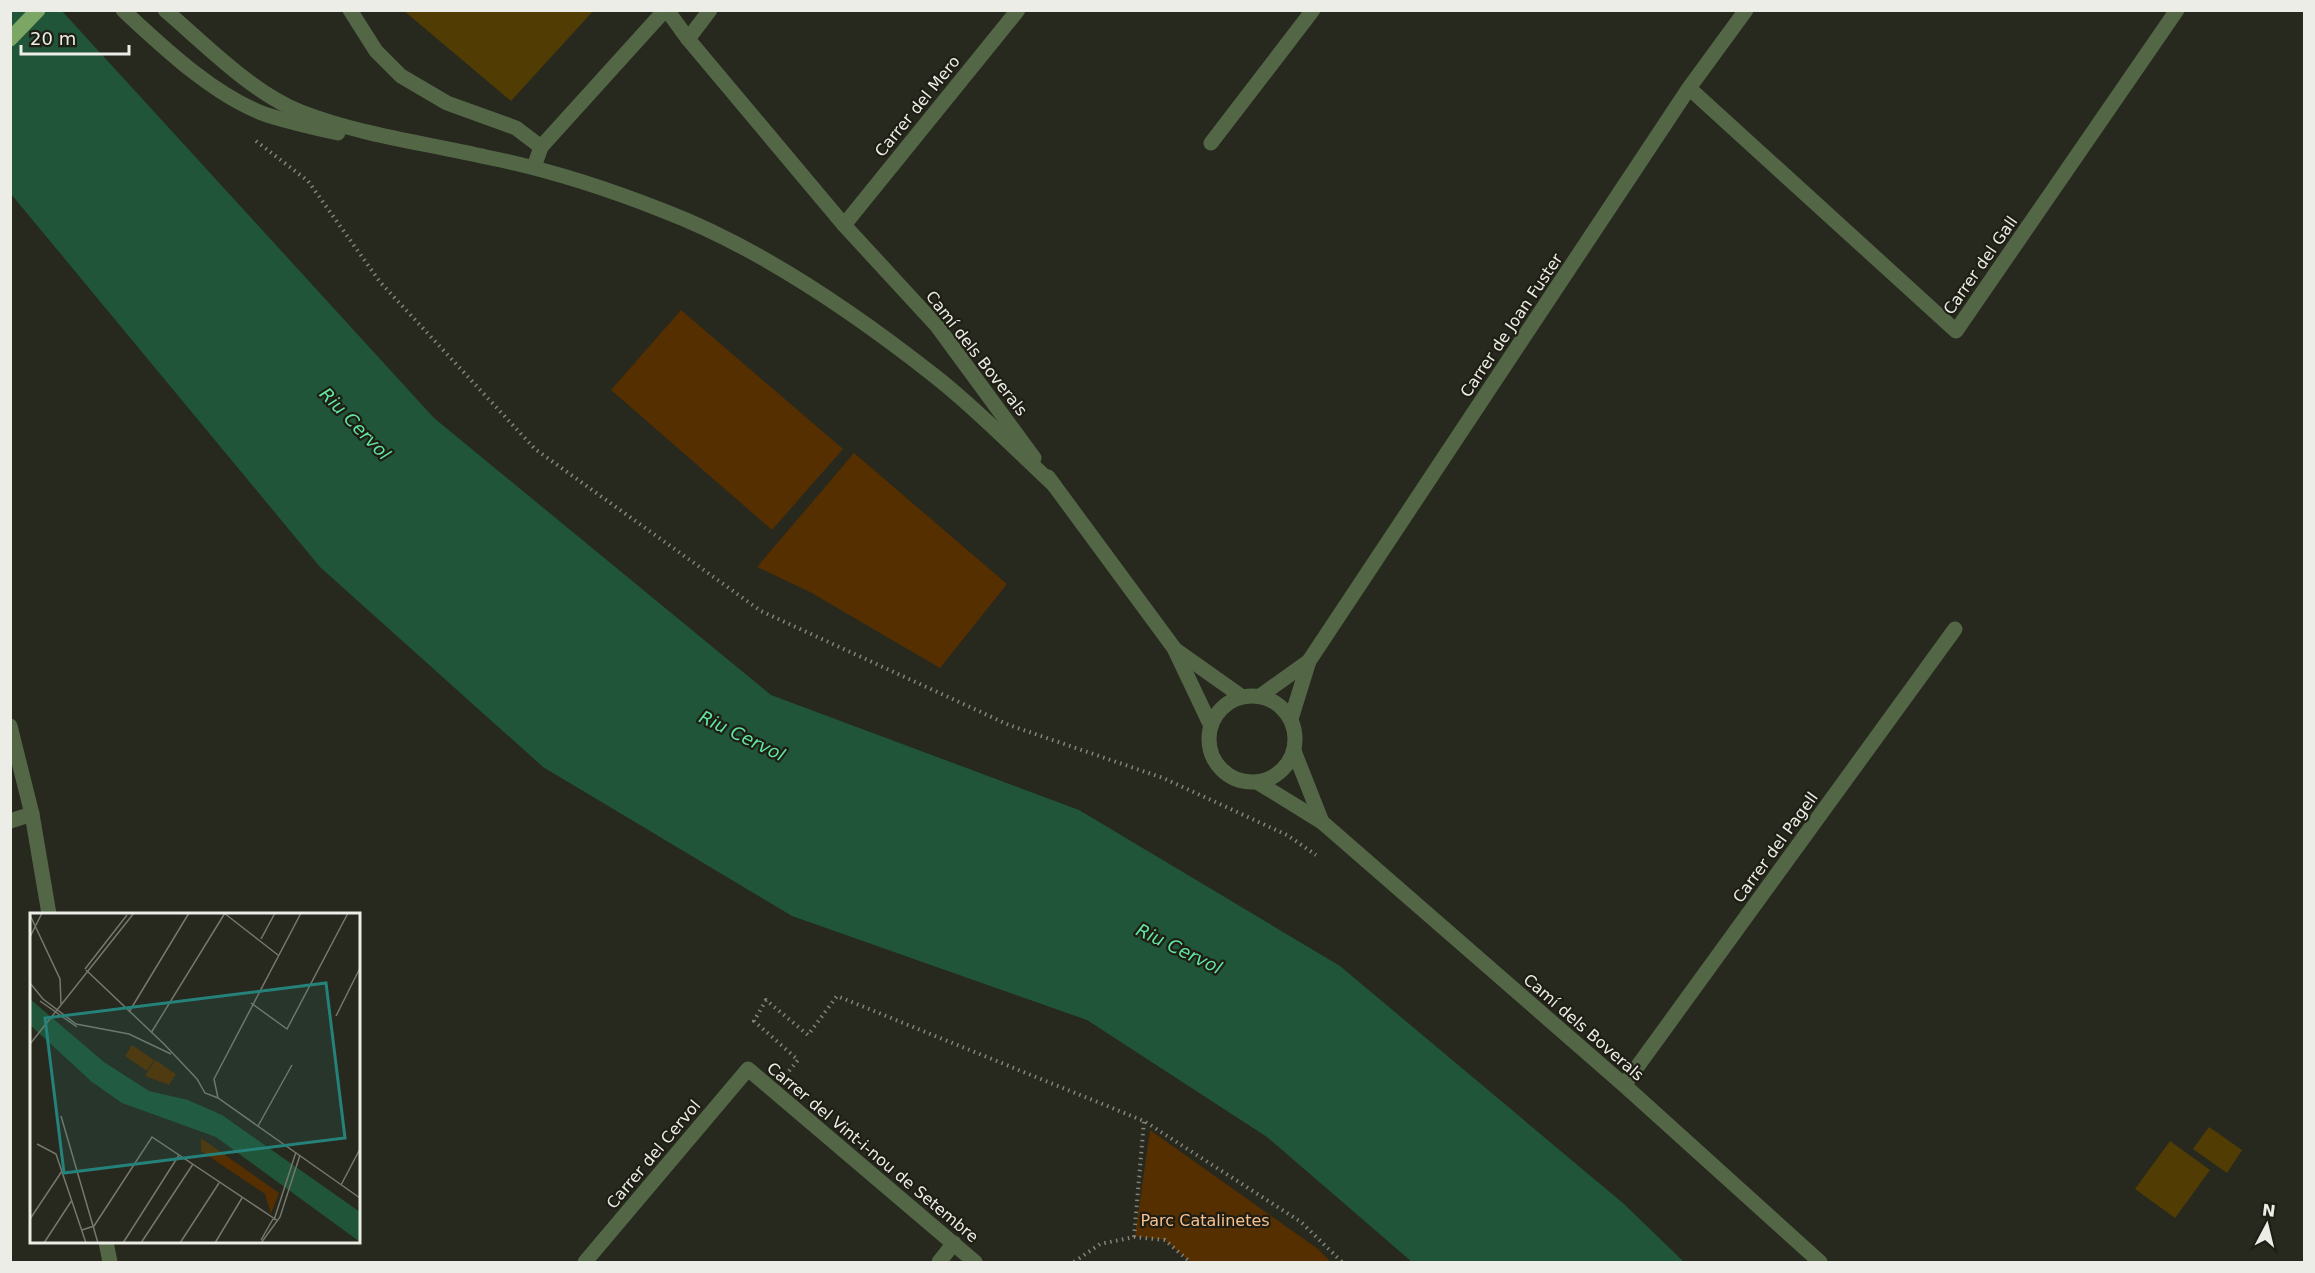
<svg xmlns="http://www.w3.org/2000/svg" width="2315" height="1273" font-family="'DejaVu Sans',sans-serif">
<rect width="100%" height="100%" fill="#27281e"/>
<g fill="#552f00">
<polygon points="681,310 843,449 772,530 611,390"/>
<polygon points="854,453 1007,584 940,668 810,592 757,567"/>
<polygon points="1150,1130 1318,1249 1331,1262 1190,1262 1165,1240 1135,1236"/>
</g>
<polygon fill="#205539" points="10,11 62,11 434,418 771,695 1079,810 1340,966 1624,1204 1684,1262 1412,1262 1267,1137 1087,1020 792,916 543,767 320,567 11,194"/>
<g fill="#513d04">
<polygon points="403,10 594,10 511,101"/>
<polygon points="2209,1127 2242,1150 2227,1173 2193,1149"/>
<polygon points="2170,1141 2210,1170 2175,1218 2135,1189"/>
</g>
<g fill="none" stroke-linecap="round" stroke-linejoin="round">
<g stroke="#83847b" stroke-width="4" stroke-dasharray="1.5 4.5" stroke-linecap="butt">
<polyline points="256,141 308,181 380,282 535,449 761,611 1009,725 1163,778 1287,835 1316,855"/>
<polyline points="789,1071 798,1060 754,1021 766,1000 808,1035 837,996 1144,1121 1301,1222 1342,1262"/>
<polyline points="1134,1237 1144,1121"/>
<polyline points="1074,1262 1100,1244 1134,1237 1165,1240 1190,1262"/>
</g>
<g stroke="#536747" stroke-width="15">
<path d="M123,10C164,48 214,96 267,115C290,122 315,128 338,133"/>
<path d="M165,10C205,44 252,93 301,112C360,135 425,143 486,157C547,169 606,188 664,211C761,248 855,313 936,377C978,410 1015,449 1054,485"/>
<polyline points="350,10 376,51 401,76 447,103 516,128 541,147 534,167"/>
<polyline points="667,10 688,39 844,225 937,326 1034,458"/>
<polyline points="688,39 710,10"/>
<polyline points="1689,88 1956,331 2177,10"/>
<polyline points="1211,143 1313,10"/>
<polyline points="541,147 665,10"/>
<polyline points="844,225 1018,10"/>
<polyline points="1048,477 1174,648 1211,726"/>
<polyline points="1176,650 1241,696"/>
<polyline points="1260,696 1309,661"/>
<circle cx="1252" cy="739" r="43"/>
<polyline points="1291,719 1309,661 1689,88 1746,10"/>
<polyline points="10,726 32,814 49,914"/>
<polyline points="1294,751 1322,822"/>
<polyline points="1257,782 1322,822 1624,1085 1820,1262"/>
<polyline points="10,821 32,814"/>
<polyline points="1624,1085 1955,629"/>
<polyline points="106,1242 110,1262"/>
<polyline points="585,1262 748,1069 975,1262"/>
<polyline points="939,1262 954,1243"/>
</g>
<polyline stroke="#7ca663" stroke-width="15" points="10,39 38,10"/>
</g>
<g text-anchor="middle" stroke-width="4.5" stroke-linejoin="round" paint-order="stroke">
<g font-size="16" fill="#ecede6" stroke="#1e1e15">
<text transform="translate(917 106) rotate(-51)" y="6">Carrer del Mero</text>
<text transform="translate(1980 265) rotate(-55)" y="6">Carrer del Gall</text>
<text transform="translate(1511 325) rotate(-56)" y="6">Carrer de Joan Fuster</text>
<text transform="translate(977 353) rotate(52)" y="6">Camí dels Boverals</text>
<text transform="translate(1775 847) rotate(-54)" y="6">Carrer del Pagell</text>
<text transform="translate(1584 1027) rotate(41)" y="6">Camí dels Boverals</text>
<text transform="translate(873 1152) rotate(40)" y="6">Carrer del Vint-i-nou de Setembre</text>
<text transform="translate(653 1154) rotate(-50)" y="6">Carrer del Cervol</text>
</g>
<g font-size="16" fill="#f8c18e" stroke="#1e1e15">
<text x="1205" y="1226">Parc Catalinetes</text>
</g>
<g font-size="18" font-style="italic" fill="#61e6a1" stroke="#1e1e15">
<text transform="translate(355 424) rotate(46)" y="6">Riu Cervol</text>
<text transform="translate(742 736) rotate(26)" y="6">Riu Cervol</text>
<text transform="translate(1179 949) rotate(26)" y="6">Riu Cervol</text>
</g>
</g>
<g transform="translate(30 913)">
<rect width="330" height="330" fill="#27281e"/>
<path d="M102,132L124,147L117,158L95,143ZM125,147L146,161L139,172L115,163ZM171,225L249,280L241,301L235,281L171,238Z" fill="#552f00"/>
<path d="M0,86L74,149L119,178L158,187L192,202L330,299V329L186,224L92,190L62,169L0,112Z" fill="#205539"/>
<path fill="none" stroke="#76776e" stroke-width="1.5" d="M194,0L248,42M0,2L30,66L31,91M0,24L12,0M231,26L245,0M55,56L97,2M56,57L134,131L167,166L175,180L188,185L330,285M0,70L13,86L46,111L99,121L141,141M10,88L47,114M221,90L257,116L318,0M99,99L159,0M306,103L330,55M121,120L195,0M0,131L104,0M188,185L184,166L271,0M31,203L68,330M228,213L262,152M7,231L26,241L56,330M311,272L330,236M0,306L32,258M244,307L266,239M52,317L64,313L122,224L248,308M231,327L243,306M14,330L42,287M93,330L149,242M111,330L163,251M150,330L189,270M185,330L212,285M231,330L250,304L270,242"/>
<path fill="#25827a" fill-opacity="0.15" stroke="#25827a" stroke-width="3" d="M296,70L315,225L34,260L15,105Z"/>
<rect width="330" height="330" fill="none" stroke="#ecede6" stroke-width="3"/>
</g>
<rect width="2315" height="1273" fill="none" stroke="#ecede6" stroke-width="24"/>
<g transform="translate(2267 1225) rotate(7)" stroke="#1e1e15" stroke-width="4.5" paint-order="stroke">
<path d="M0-4.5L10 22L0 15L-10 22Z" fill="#ecede6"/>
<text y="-9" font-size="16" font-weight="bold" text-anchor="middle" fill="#ecede6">N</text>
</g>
<path d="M21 45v9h108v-9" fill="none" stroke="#ecede6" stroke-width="3"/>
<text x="30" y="45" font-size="18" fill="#ecede6" stroke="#1e1e15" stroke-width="4.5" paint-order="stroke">20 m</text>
</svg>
